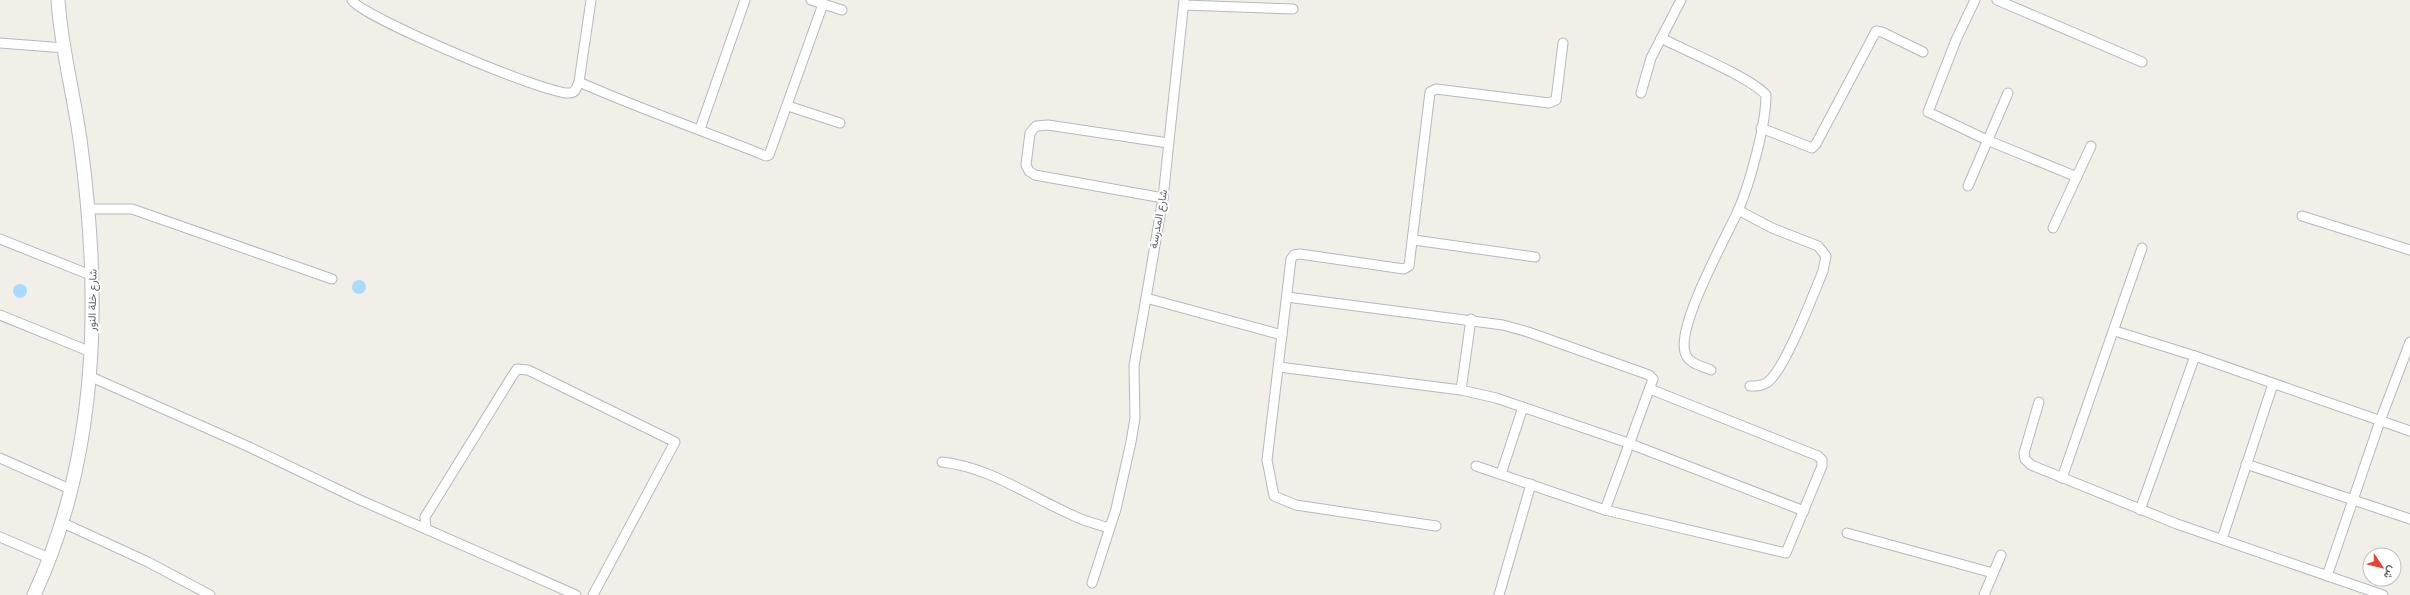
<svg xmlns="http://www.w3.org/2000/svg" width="2410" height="595" font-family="'Public Sans',Vazirmatn,sans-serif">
<rect width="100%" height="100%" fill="#f1efe8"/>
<g fill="#aadaff">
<circle cx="359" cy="287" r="7"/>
<circle cx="20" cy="291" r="7"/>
</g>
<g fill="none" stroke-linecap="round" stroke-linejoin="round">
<defs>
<g id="street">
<path d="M352,0C360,16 549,96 570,93C576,93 577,86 579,82L591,0"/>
<polyline points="811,0 842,10"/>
<polyline points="1184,0 1163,198 1146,298 1282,335"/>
<polyline points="1975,0 1956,40 1928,112 1987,140 2077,177"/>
<polyline points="1997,0 2142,62"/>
<polyline points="1184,5 1293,9"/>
<path d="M1661,38C1686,51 1750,77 1766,95C1766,125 1750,183 1738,211C1725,239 1677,325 1685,352C1688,364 1702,366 1711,370"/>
<polyline points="0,43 65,48"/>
<path d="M579,82C640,109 704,131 766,156L769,155L823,4"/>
<polyline points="1641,93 1651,58 1681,0"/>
<polyline points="788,106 840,123"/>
<polyline points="1761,128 1812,148 1816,144 1876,31 1882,32 1923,52"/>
<polyline points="700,129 745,0"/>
<polyline points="1968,186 2008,93"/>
<polyline points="1163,198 1035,175 1029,171 1026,165 1030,133 1036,126 1048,125 1168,143"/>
<polyline points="89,209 132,209 332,279"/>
<path d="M1738,210L1772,228L1818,246L1826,256L1823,271C1813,295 1786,367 1768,382C1762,386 1757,386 1750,386"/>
<polyline points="2302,216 2410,250"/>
<polyline points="2053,228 2091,146"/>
<polyline points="0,239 93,276"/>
<polyline points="1414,240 1535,257"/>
<polyline points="1287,297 1503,325 1528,332 1649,375 1653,379 1605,510"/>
<polyline points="0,315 91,352"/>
<polyline points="2115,331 2195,356 2410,431"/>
<polyline points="1279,367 1461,390 1496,398 1628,443 1804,511"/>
<polyline points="89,376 247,446 360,500 576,595"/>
<polyline points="1461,390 1471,319"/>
<polyline points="2039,402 2024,453 2025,459 2031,465 2177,524 2383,595"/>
<polyline points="0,458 70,489"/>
<path d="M942,462C989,467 1029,496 1072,515C1083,521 1097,524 1109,528"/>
<polyline points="2246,464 2410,519"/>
<polyline points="1476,466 1605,510 1786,553 1822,466 1822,460 1818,456 1650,389"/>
<polyline points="1501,474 1523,407"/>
<polyline points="2062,478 2142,248"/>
<polyline points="2140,510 2195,356"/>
<polyline points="61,522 148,562 210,595"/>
<polyline points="1436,526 1296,505 1274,496 1267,460 1291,259 1294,255 1300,254 1404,269 1409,266 1430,92 1436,89 1549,103 1556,100 1563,43"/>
<polyline points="426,529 425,517 511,378 517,369 528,370 675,442 593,595"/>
<polyline points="1847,533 1993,573"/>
<polyline points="0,537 49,558"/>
<polyline points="2222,539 2273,384"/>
<polyline points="2327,576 2380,421 2410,342"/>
<polyline points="1092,583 1116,509 1131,442 1135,418 1134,366 1146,298"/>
<polyline points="1499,595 1531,484"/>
<polyline points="1984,595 2001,555"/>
</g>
<path id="secondary" d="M34,595C99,455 101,297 81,147C75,98 61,49 58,0"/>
</defs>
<use href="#street" stroke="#b5b8bc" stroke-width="11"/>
<use href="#secondary" stroke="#b6babf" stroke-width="15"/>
<use href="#street" stroke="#fff" stroke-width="9"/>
<use href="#secondary" stroke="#fff" stroke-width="13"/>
</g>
<g text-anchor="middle" stroke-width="4" stroke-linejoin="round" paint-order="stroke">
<g font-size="11" fill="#5f6368" stroke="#fff">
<text transform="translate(1158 219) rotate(-80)" y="4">شارع المدرسة</text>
<text transform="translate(92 300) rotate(-89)" y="4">شارع خلة النور</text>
</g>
</g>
<g transform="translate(2382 567) rotate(125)"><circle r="19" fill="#ffffff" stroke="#bfc1c3"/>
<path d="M0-3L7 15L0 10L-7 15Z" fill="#ea4335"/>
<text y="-6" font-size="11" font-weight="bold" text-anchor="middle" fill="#5f6368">ش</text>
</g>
</svg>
